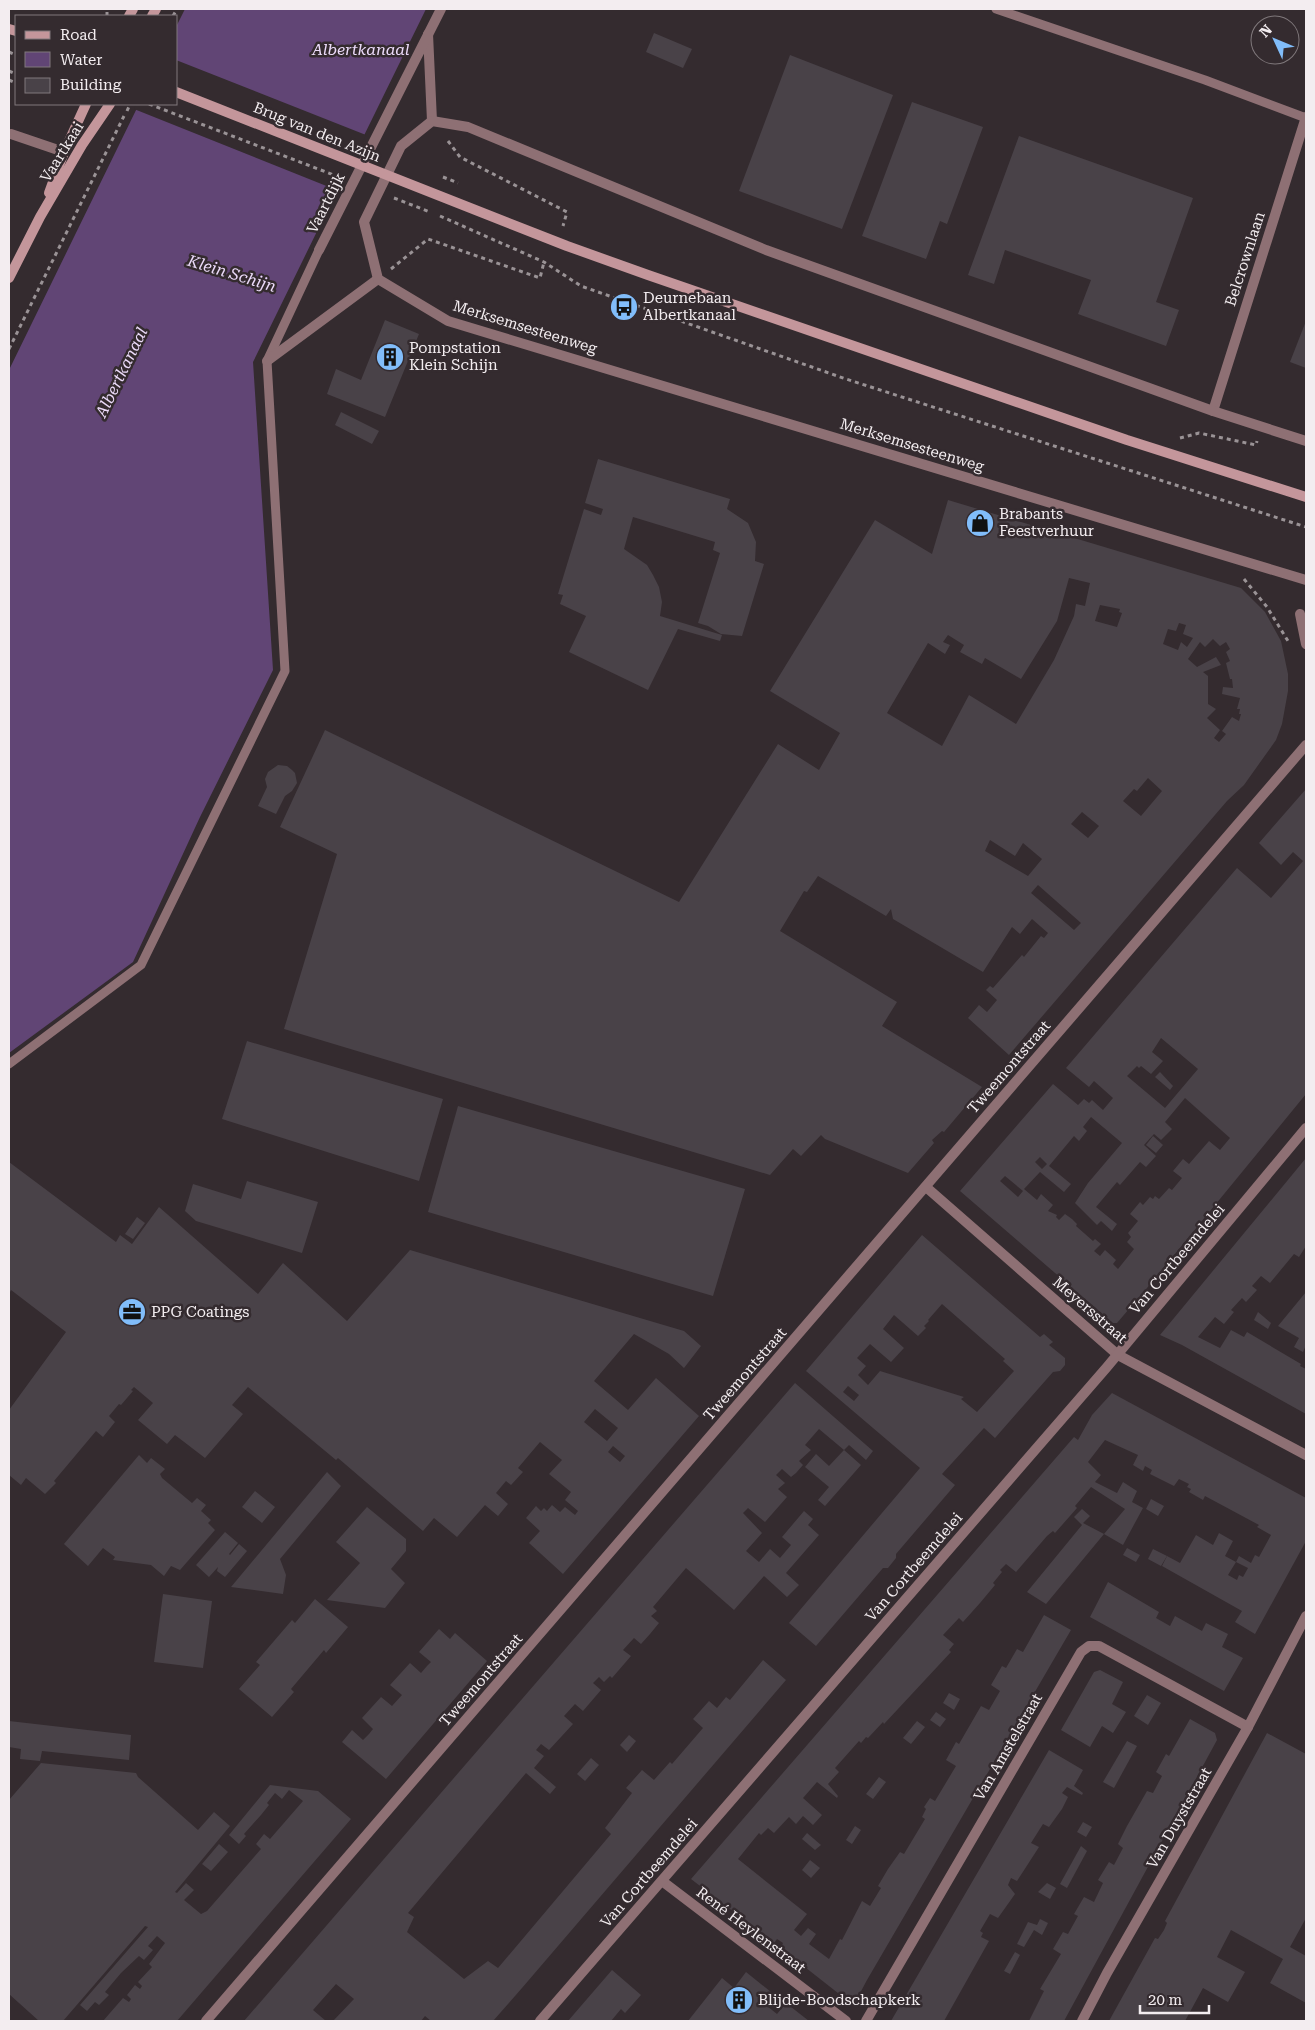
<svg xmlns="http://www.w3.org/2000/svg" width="1315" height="2030" font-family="'Roboto Serif',serif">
<rect width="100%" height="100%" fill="#342b2f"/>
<polygon fill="#614575" points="185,9 426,9 253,362 273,670 200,817 133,962 9,1053 9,370 139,104 176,104 176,27"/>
<polygon fill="#342b2f" points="176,60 366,135 339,191 134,109 136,104 176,104"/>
<g fill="#494248" fill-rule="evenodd">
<polygon points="654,33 692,49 683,68 646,52"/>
<polygon points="790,55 893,95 842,229 739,191"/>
<polygon points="912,102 983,127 947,224 940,221 926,259 862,236"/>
<polygon points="1019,136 1193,198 1156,302 1179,310 1166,346 1078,314 1091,280 1005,250 994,284 968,275"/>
<polygon points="385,320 419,334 385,417 327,394 336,369 361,380"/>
<polygon points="1306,321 1306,368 1290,362"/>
<polygon points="341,412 379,431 372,444 335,425"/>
<polygon points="598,459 730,499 727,509 748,523 756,542 755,561 764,564 742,636 721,634 708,626 698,623 720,553 713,550 715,542 633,517 624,549 647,565 653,575 659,587 662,602 660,616 722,635 720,641 678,629 648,690 569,652 586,616 560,604 563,595 558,594 584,509 601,515 603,509 585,503"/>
<path d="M948,500L1241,588L1265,612L1281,641L1288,674V691L1282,724L1276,740L1244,785L1227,801L1009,1055L968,1018L979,1005L987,1012L997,1000L986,990L990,986L993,988L1022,955L1024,957L1041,936L1044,938L1048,933L1032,919L1020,934L1012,927L983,972L893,919L891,909L886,916L818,876L807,892L804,891L780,931L897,1002L882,1026L982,1087L944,1132L942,1131L932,1140L934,1143L908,1173L825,1139L821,1135L801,1156L793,1149L770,1175L284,1029L337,854L280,827L325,730L679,902L778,744L819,770L840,733L770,691L875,520L932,554ZM1069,578L1090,583L1085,606L1076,604L1074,616L1054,660L1016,724L969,695L942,746L887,713L928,643L945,654L950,645L943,642L948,635L964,645L960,652L982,664L985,658L1021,679L1057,621ZM1100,605L1120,609L1119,612L1122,613L1117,627L1095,621ZM1179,623L1186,625L1183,634L1193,638L1187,647L1181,642L1178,650L1163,644L1168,629L1176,631ZM1213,639L1220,646L1226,642L1230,649L1226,652L1230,661L1226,663L1230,679H1232L1233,688L1223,687L1222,694L1240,698L1237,709H1240L1239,714H1241L1239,721L1232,717L1222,731L1226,734L1219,742L1214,738L1220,730L1207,718L1216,709L1208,704V676L1203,672L1221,665L1216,657L1197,667L1188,659L1200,642L1205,647ZM1148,778L1162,791L1141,816L1123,801L1134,789L1137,791ZM1082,812L1099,826L1088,838L1071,824ZM990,840L1015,856L1023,843L1042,859L1028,876L985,851ZM1038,885L1081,923L1074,930L1031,893Z"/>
<polygon points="278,765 287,766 292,770 295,773 297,783 292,791 285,796 276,814 258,806 267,787 265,779 268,772"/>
<path d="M1306,789V1094L1147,1288L1117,1323H1113L960,1191L1053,1084L1078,1105L1084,1099L1089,1103L1092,1100L1103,1110L1113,1098L1094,1081L1089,1087L1066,1068L1237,868L1271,898L1303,861L1293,852L1281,865L1259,843ZM1161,1038L1198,1069L1165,1108L1127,1076L1137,1066L1139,1068L1141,1066L1151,1074L1163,1061L1152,1052ZM1185,1098L1230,1138L1220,1150L1209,1141L1189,1164L1183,1159L1173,1171L1182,1178L1172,1190L1169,1188L1159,1199L1155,1196L1153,1199L1150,1197L1143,1205L1140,1202L1130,1214L1138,1221L1128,1233L1131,1237L1127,1242L1134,1249L1118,1269L1113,1264L1116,1260L1105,1250L1100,1256L1094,1251L1101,1244L1095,1239L1093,1241L1076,1226L1077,1224L1072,1219L1065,1214L1059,1220L1056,1217L1057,1215L1048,1211L1053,1205L1041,1194L1037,1200L1024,1189L1040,1172L1064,1192L1071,1184L1049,1166L1074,1136L1079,1141L1087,1131L1083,1127L1091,1117L1122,1143L1088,1183L1075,1203L1097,1225L1101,1221L1112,1231L1117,1224L1096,1207L1117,1182L1120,1185L1140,1162L1146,1167L1156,1156L1144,1145L1154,1134L1161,1140L1172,1129L1165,1122ZM1040,1157L1047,1164L1042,1169L1035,1162ZM1005,1176L1023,1191L1018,1197L1000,1181Z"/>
<polygon points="247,1041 443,1099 419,1181 222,1119"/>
<polygon points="1160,1072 1173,1086 1170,1090 1155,1077"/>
<polygon points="458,1106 745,1189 713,1296 428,1212"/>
<polygon points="1153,1136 1163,1145 1156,1153 1146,1145"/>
<polygon points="1306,1158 1306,1246 1299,1257 1294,1254 1270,1283 1261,1276 1252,1286 1257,1290 1246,1302 1242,1298 1231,1310 1234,1312 1224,1324 1215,1317 1198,1337 1220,1348 1231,1330 1244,1337 1247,1332 1301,1364 1300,1366 1306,1369 1306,1414 1182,1345 1160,1335"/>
<path d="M9,1162L116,1242L120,1235L132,1244L159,1207L258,1294L283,1263L347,1321L410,1250L684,1331L701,1346L684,1368L669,1354L634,1334L594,1381L628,1410L656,1378L699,1416L563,1574L529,1543L540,1531L526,1518L536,1506L541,1511L544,1508L547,1511L552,1505L560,1512L565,1507L575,1515L578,1511L565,1500L571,1492L549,1474L562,1460L540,1442L518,1468L523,1472L511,1485L506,1481L496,1493L508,1504L498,1516L485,1505L457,1537L434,1518L423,1531L338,1458L336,1460L248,1387L232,1405L243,1414L205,1458L175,1435L167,1444L138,1420L153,1403L134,1387L131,1390L133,1391L121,1405L119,1404L109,1416L115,1422L103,1437L96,1431L54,1481L56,1483L45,1494L26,1478L21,1485L9,1475V1410L66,1332L11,1290L9,1294ZM595,1409L618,1428L607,1441L584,1422ZM613,1446L625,1456L620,1462L608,1452Z"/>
<polygon points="247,1181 318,1202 302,1253 196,1221 185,1211 193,1184 241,1199"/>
<polygon points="137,1217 145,1223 133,1239 125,1234"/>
<path d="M922,1235L1040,1337L1044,1334L1053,1342L1049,1345L1065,1358V1365L1060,1371L1053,1372L995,1438L984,1428L942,1474L955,1485L896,1554V1558L888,1568H883L816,1646L789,1623L920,1468L806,1371ZM942,1304L1005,1359L1003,1361L1014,1371L977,1412L961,1399L964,1397L880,1371L868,1385L858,1375L866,1366L857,1358L870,1344L891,1362L904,1348L883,1329L894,1315L918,1336L926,1328L924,1326L929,1321L928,1320ZM848,1386L859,1395L854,1401L843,1392Z"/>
<polygon points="1306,1292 1306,1345 1303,1352 1294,1347 1299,1338 1278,1326"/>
<polygon points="1258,1312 1271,1323 1268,1329 1254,1320"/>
<polygon points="795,1383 873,1451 866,1460 849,1445 844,1450 819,1429 805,1445 811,1450 799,1461 803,1465 796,1473 791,1477 782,1469 776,1475 785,1483 778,1489 787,1497 765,1522 748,1508 743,1513 762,1533 746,1551 759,1562 770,1549 780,1558 791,1545 782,1537 804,1511 813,1519 808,1525 819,1535 786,1573 799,1585 787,1597 764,1576 734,1610 686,1568 653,1607 657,1611 651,1616 659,1623 650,1634 641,1644 634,1638 623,1650 631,1656 612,1678 610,1676 604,1682 599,1677 593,1683 601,1690 583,1711 575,1704 564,1716 573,1724 549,1750 541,1744 536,1750 544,1756 534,1768 556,1787 550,1794 526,1773 408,1913 414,1917 407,1932 464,1979 488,1961 498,1968 611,1834 605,1828 632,1793 626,1788 642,1770 654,1780 670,1762 672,1764 703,1728 693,1719 709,1701 717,1708 726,1697 730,1700 763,1660 786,1680 522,1988 493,2021 431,2021 425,2016 421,2021 333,2021 354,1999 336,1984 313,2010 326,2021 244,2021"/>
<polygon points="1112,1393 1306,1498 1306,1541 1255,1634 1235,1622 1242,1611 1162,1566 1167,1556 1180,1563 1196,1535 1213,1545 1219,1533 1233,1541 1225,1556 1236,1562 1228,1575 1237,1580 1239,1575 1243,1577 1248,1568 1236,1562 1239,1556 1251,1563 1255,1555 1259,1557 1271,1535 1257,1527 1259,1525 1205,1496 1203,1500 1189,1492 1191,1489 1187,1487 1189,1484 1179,1479 1174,1486 1150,1474 1152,1470 1145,1466 1143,1471 1133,1465 1138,1455 1105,1440 1088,1462 1101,1475 1095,1482 1117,1493 1123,1482 1137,1491 1132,1502 1143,1508 1123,1545 1104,1534 1125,1509 1091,1487 1075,1506 1077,1508 1055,1533 1053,1531 1047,1536 1016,1572 1006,1564 1000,1570 1002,1572 993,1583 995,1585 980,1603 963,1622 959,1618 943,1635 954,1644 949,1650 951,1652 884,1724 883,1722 868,1738 866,1737 861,1743 859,1741 835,1768 839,1772 828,1784 838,1796 837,1798 817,1782 803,1798 822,1815 813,1825 803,1816 796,1824 789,1817 774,1833 768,1828 761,1835 759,1833 738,1859 807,1914 794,1930 801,1936 808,1928 816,1934 809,1944 829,1959 840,1939 842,1940 862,1901 870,1906 881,1888 878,1886 888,1869 900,1852 904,1854 925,1819 922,1817 926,1809 924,1807 930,1798 935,1801 956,1766 946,1760 956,1742 959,1744 981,1706 989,1710 1000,1691 991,1685 1002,1666 1006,1668 1017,1649 1023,1652 1044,1615 1071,1630 867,1980 859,1995 852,2000 843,1997 787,1953 781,1947 783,1943 777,1939 774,1943 691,1879 1074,1437 1078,1440 1092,1415"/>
<polygon points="844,1450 861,1465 825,1506 818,1500 829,1487 805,1467 816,1454 829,1466"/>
<polygon points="139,1455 147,1463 151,1458 165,1469 160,1474 162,1478 192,1503 197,1498 206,1505 201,1511 211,1520 208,1523 215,1530 180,1570 171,1566 164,1576 151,1565 113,1560 115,1557 103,1548 88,1566 64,1544"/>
<polygon points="327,1472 341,1486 280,1559 286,1575 283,1594 231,1587"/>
<polygon points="255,1491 275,1507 262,1523 242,1507"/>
<polygon points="1151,1499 1164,1506 1158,1516 1146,1509"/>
<polygon points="367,1507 406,1539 406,1551 391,1569 405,1583 385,1608 327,1600 360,1563 336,1542"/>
<polygon points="1082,1509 1090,1516 1083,1523 1104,1534 1046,1604 1027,1592 1082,1525 1074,1517"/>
<polygon points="225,1532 238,1543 229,1554 230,1555 239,1544 247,1551 225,1577 217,1571 218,1567 209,1577 196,1565"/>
<polygon points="1127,1548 1140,1555 1136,1562 1123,1555"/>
<polygon points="1153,1549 1167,1556 1161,1566 1148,1559"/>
<polygon points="1108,1582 1159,1612 1156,1618 1170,1626 1175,1616 1202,1631 1206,1623 1228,1634 1222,1647 1243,1658 1224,1691 1090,1617"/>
<polygon points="163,1594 212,1601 203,1668 154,1662"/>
<polygon points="315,1599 348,1627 326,1653 324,1650 291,1689 294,1692 272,1717 239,1689 260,1665 256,1662 292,1620 295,1623"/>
<polygon points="439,1629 450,1639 455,1633 487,1661 386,1779 342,1742 352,1730 363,1740 369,1734 373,1729 362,1718 381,1697 392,1706 402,1695 390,1685 410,1663 421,1673 427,1666 431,1662 419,1652"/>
<polygon points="1100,1670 1123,1682 1112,1704 1126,1712 1113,1733 1102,1726 1090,1747 1061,1730 1094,1672"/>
<polygon points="949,1693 960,1699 954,1710 943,1703"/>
<polygon points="1147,1695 1161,1703 1148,1725 1134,1716"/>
<polygon points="936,1712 946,1719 940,1727 930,1720"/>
<polygon points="1190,1719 1215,1733 1217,1740 1064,2021 1029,2021 1044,1991 1040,1989 1061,1954 1053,1949 1063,1932 1068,1934 1078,1916 1074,1914 1084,1897 1094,1902 1103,1883 1098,1880 1109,1862 1114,1865 1123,1848 1118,1844 1127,1826 1147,1791 1153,1793 1162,1776 1156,1772 1166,1754 1169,1756"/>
<polygon points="9,1721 131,1735 129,1760 42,1751 40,1761 20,1759 21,1749 9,1747"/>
<polygon points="917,1721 925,1727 911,1744 903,1738"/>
<polygon points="1267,1733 1306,1754 1306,1918 1290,1947 1306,1956 1306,2003 1270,1983 1283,1959 1231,1930 1217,1957 1245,1972 1228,2002 1203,1988 1185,2021 1109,2021 1155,1938 1158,1939 1164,1930 1167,1923 1165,1921"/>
<polygon points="629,1735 636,1741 627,1752 620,1745"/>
<polygon points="1127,1741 1137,1746 1114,1788 1103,1782"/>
<polygon points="1049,1750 1083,1770 1074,1786 1083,1793 1082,1795 1067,1787 1062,1793 1068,1797 1062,1809 1049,1827 1043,1824 1031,1843 1039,1847 1017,1881 1011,1878 1008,1885 1015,1894 998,1918 990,1914 980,1931 983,1933 981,1937 989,1941 944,2021 891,2021"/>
<polygon points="591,1758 599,1765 585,1781 577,1774"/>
<polygon points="41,1763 136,1773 138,1777 198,1830 214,1812 230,1826 175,1892 177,1893 186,1883 194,1890 184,1900 201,1914 207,1911 261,1849 256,1844 264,1834 270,1839 303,1801 289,1790 282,1799 275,1793 267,1803 269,1805 261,1815 244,1834 246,1836 239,1844 229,1835 270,1785 318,1791 351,1819 177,2021 103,2021 123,1998 129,2002 131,1999 127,1995 135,1985 140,1989 142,1986 138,1982 152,1967 149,1964 165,1943 157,1936 148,1946 153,1950 144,1960 139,1956 121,1973 105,1992 109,1995 99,2005 95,2002 87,2011 80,2005 148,1927 145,1926 63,2021 39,2021 9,1994 9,1800"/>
<polygon points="879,1777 886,1782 873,1799 866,1794"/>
<polygon points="1083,1822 1092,1827 1086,1837 1077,1832"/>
<polygon points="855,1826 861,1830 852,1844 846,1840"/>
<polygon points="807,1833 821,1845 815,1850 802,1839"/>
<polygon points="219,1844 228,1852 211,1871 202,1864"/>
<polygon points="1081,1846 1087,1851 1067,1888 1060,1884"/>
<polygon points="810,1860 820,1868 811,1878 802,1870"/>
<polygon points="1047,1883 1056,1888 1050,1899 1038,1892"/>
<polygon points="1040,1919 1048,1923 1042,1935 1034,1930 1024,1947 1017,1944 1028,1922 1037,1925"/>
<polygon points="1015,1952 1020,1955 1010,1974 1004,1971"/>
<polygon points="612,1970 641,1995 625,2013 621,2009 611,2021 568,2021"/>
<polygon points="746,1972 776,1996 767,2006 777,2014 786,2003 809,2021 688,2021 722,1978 734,1988"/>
</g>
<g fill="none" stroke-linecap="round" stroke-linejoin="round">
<g stroke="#9a9396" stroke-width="3" stroke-dasharray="4 4" stroke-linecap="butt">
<polyline points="107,16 107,9"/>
<polyline points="173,16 177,9"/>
<polyline points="9,52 16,55"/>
<polyline points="9,71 16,74"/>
<polyline points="9,80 16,83"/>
<polyline points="149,104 339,177"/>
<polyline points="127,111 130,104"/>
<polyline points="448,141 460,157 567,212 563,226"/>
<polyline points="443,177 458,183"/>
<polyline points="394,198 430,212"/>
<polyline points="440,216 544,262 581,286 846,379 1306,527"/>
<polyline points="391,269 428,239 540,278 544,262"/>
<polyline points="9,349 124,116"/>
<polyline points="1180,438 1199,433 1256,445 1257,441"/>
<polyline points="1244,579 1267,607 1288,641"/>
</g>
<g stroke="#8e7074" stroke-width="9">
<polyline points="996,9 1205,80 1306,118"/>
<polyline points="9,1064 141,965 285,671 267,361 319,250"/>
</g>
<g stroke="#8e7074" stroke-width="10">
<polyline points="428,34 432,121"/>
<polyline points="11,134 64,152"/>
<polyline points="319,250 441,9"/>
<polyline points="267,361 378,279"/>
<polyline points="1213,411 1306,117"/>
<polyline points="1306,441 1213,411 766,250 468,127 432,121 401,146 364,222 378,279 448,321 1306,580"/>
<polyline points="1300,614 1306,644"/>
<polyline points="926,1187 1118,1355 1306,1455"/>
<polyline points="662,1881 846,2021"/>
<polyline points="206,2021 1306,745"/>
<polyline points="540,2021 1107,1367 1306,1128"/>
<polyline points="866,2021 1081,1652 1089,1646 1099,1646 1248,1727"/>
<polyline points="1082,2021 1107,1973 1248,1727 1306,1616"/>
</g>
<g stroke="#c4969b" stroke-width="10">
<polyline points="129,16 133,9"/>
<polyline points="152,16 156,9"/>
<polyline points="9,29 16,31"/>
<polyline points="176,92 567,246 648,275 1127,440 1306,497"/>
<polyline points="49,193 64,152 86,104"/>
<polyline points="9,278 40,217 82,145 110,104"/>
</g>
</g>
<defs>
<symbol id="bus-disc" viewBox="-11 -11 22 22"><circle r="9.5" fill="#81bdfa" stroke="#342b2f"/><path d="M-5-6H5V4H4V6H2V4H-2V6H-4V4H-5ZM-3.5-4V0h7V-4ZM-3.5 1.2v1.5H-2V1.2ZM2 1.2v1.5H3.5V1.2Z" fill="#111"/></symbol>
<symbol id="building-disc" viewBox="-11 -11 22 22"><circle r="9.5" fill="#81bdfa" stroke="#342b2f"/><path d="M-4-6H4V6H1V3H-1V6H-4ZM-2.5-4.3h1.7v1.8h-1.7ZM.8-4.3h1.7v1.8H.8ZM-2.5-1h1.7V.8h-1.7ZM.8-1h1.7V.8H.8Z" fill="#111"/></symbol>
<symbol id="shop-disc" viewBox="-11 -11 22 22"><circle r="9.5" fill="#81bdfa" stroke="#342b2f"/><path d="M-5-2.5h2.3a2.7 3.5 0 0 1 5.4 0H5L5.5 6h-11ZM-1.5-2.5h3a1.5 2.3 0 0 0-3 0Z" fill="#111"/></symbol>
<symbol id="office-disc" viewBox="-11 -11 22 22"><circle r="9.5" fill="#81bdfa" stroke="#342b2f"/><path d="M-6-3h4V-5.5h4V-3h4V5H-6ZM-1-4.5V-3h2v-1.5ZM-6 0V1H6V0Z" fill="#111"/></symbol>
</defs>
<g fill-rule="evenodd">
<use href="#bus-disc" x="608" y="291" width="32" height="32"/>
<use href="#building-disc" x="374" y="341" width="32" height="32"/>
<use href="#shop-disc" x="964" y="507" width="32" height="32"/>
<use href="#office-disc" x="116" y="1296" width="32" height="32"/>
<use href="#building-disc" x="723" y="1984" width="32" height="32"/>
</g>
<g text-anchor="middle" stroke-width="5" stroke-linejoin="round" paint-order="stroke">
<g font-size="15" fill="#f3edf0" stroke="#342b2f">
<text transform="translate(317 132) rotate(22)" y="5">Brug van den Azijn</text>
<text transform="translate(62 152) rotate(-58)" y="5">Vaartkaai</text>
<text transform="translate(326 203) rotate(-63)" y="5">Vaartdijk</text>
<text transform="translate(1245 259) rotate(-72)" y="5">Belcrownlaan</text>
<text transform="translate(525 327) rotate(17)" y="5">Merksemsesteenweg</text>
<text transform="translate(912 445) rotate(17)" y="5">Merksemsesteenweg</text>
<text transform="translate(1009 1067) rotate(-49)" y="5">Tweemontstraat</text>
<text transform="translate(1177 1259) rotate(-50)" y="5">Van Cortbeemdelei</text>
<text transform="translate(1090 1310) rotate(41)" y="5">Meyersstraat</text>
<text transform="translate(745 1374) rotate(-49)" y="5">Tweemontstraat</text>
<text transform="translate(914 1567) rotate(-49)" y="5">Van Cortbeemdelei</text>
<text transform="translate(481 1680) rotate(-49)" y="5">Tweemontstraat</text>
<text transform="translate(1008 1747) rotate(-60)" y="5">Van Amstelstraat</text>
<text transform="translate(1179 1818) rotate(-60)" y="5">Van Duyststraat</text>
<text transform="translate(649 1873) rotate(-49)" y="5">Van Cortbeemdelei</text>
<text transform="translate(751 1930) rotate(37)" y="5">René Heylenstraat</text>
</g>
<g font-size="15" fill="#f3edf0" stroke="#342b2f" text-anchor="start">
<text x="643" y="303">Deurnebaan<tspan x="643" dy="17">Albertkanaal</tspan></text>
<text x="409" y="353">Pompstation<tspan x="409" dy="17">Klein Schijn</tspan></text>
<text x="999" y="519">Brabants<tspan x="999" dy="17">Feestverhuur</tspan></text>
<text x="151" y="1317">PPG Coatings</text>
<text x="758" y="2005">Blijde-Boodschapkerk</text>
</g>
<g font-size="16" font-style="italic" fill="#ecdbfa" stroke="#342b2f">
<text x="361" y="55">Albertkanaal</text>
<text transform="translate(232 273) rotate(17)" y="6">Klein Schijn</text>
<text transform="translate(121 372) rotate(-64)" y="6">Albertkanaal</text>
</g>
</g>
<rect width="1315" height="2030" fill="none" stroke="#f3edf0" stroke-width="20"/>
<rect x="15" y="15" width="162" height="90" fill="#342b2f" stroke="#80797c"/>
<rect x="25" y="31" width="25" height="8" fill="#c4969b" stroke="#80797c"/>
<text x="60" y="40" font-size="15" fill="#f3edf0">Road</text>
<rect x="25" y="52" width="25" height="15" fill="#614575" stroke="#80797c"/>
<text x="60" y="65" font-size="15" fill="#f3edf0">Water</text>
<rect x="25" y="78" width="25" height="15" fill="#494248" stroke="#80797c"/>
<text x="60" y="90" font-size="15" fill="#f3edf0">Building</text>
<g transform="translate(1275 40) rotate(314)"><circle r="24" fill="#342b2f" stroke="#80797c"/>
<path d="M0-4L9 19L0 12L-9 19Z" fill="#81bdfa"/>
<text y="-8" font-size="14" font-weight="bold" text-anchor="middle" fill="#f3edf0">N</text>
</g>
<path d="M1140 2005v8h69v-8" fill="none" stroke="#f3edf0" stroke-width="2.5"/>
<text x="1148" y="2005" font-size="15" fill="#f3edf0" stroke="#342b2f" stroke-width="4" paint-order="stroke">20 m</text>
</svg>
